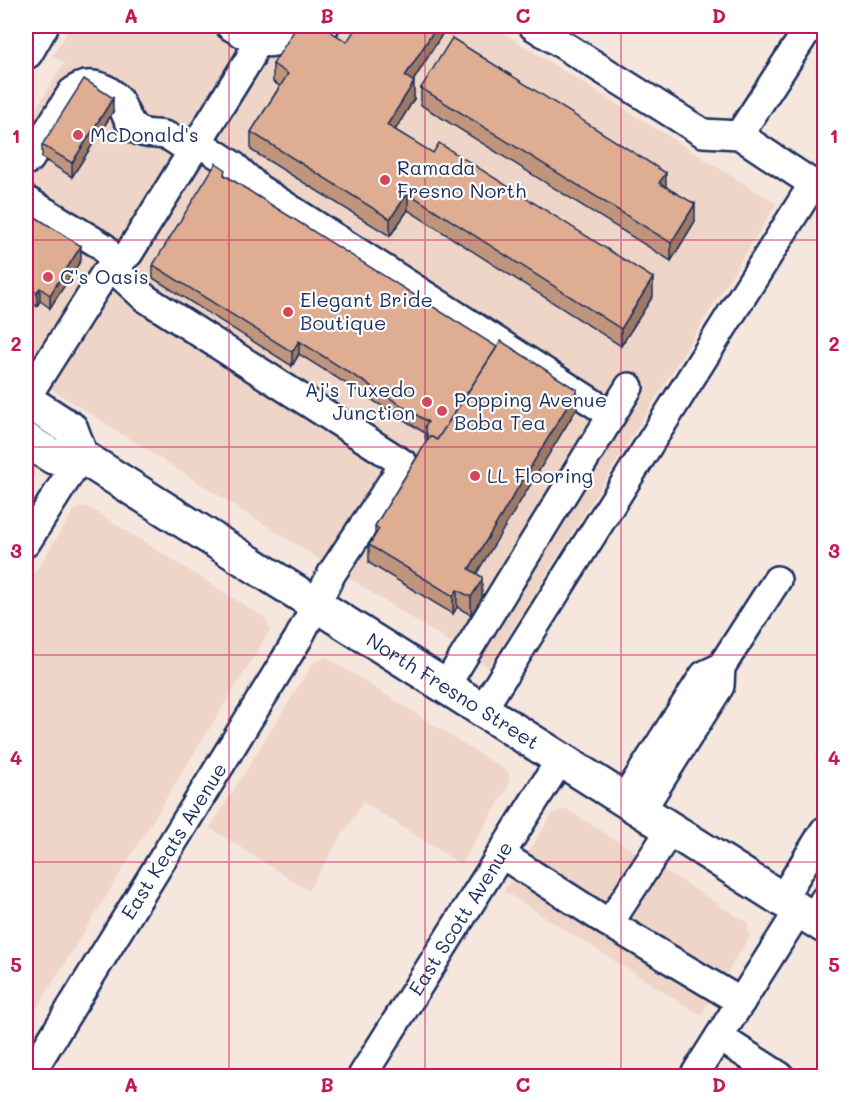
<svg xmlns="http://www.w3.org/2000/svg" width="850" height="1102" font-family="Mali,sans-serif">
<rect width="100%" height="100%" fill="#f5e6de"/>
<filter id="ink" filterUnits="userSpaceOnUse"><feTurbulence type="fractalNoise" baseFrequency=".0167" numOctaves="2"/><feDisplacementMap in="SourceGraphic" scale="12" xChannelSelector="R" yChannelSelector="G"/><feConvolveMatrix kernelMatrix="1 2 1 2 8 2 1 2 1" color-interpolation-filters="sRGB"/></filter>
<g filter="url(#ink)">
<g fill="#eed5c7">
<polygon points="71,26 492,26 776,204 489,667 26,373 26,125 64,63 53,56"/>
<polygon points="83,506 90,508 265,618 270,630 26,1026 26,587 73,512"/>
<polygon points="326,657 508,772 509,786 461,864 363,802 308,890 210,828 313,663"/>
<polygon points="566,809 748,923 749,937 701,1015 504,891 553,813"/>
</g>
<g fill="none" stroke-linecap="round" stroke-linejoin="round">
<defs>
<g id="minor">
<path d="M230,26C245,35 268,52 285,36C289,32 289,29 295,26H302L318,36L325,26"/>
<polyline points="739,135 810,26"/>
<polyline points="198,142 233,165 258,188 612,415"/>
<path d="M26,161L30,159L72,92C86,79 105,85 117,98C125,108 126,122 137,130C146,135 154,133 164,135C173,137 184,147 192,152"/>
<polyline points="26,200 104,247 121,276 145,298 404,464 332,573 298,639 29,1076"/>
<polyline points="26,398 104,275 129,253 250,58 255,41"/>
<polyline points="26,543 81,456"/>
<polyline points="445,687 629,387"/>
<polyline points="482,710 813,184 739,135 703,133 533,26"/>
<polyline points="624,800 704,675 721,667"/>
<polyline points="641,811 720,686 721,667 777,580"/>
<polyline points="501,854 607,922 616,913 671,829"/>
<polyline points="782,899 824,831"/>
<polyline points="813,919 824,900"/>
<polyline points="607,922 741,1002"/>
<polyline points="719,1037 780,1076"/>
<path id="s1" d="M362,1076L560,760"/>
<polyline points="694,1076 799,910"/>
</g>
<g id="major">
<polyline points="26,52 41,26"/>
<polyline points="26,400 71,429 81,456"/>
<path id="s2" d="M26,440L53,457L81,456L824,926"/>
</g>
</defs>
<use href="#minor" stroke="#1b2f5e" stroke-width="32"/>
<use href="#major" stroke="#1b2f5e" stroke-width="38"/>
<use href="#minor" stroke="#fff" stroke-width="27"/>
<use href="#major" stroke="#fff" stroke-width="33"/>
</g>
<g fill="#c0957d" stroke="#1b2f5e" stroke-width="1.5">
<polygon points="444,26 444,31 413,81 414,99 395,130 653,296 621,346 408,210 390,236 251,150 251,132 280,86 273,82 273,64 347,42"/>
<polygon points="421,88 666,186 695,221 671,261 421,105"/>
<polygon points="113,112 72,177 42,158 42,145"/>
<polygon points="225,175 577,408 476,573 482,598 471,615 457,607 453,614 369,563 369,545 375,536 375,526 426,442 425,433 299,354 292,366 153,278 153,265"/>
<polygon points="26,226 81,260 50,308 40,301 37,306 26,300"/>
</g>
<g fill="#9c7966" stroke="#1b2f5e" stroke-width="1.5">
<polygon points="437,26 444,26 444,31 405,94 405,76"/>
<polygon points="414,82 414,99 387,143 387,125"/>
<polygon points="113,98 113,112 72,177 72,163"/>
<polygon points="666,173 666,190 659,183"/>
<polygon points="408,193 408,210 390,236 390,219"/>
<polygon points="695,204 695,221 671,261 671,243"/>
<polygon points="81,246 81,260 50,308 50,295"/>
<polygon points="653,278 653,296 621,346 621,329"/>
<polygon points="40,288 40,301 37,306 37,292"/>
<polygon points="299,341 299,354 292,366 292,352"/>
<polygon points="577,390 577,408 469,586 469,569"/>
<polygon points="32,460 32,474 26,485 26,471"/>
<polygon points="482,580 482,598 471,615 471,597"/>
<polygon points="457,590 457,607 453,614 453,596"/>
</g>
<g fill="#dfad91" stroke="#1b2f5e" stroke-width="1.5">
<polygon points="297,26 322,26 347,42 357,26 437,26 405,76 414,82 387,125 433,153 439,143 653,278 621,329 408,193 390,219 251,132 288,74 273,64"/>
<polygon points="452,38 666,173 659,183 695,204 671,243 421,88"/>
<polygon points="84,79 113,98 72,163 42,145"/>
<polygon points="216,163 225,169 224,175 497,347 437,440 430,436 428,439 425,426 428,422 299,341 292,352 153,265"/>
<polygon points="34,216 81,246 50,295 40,288 37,292 26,286 26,226 27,226"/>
<polygon points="501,341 577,390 469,569 482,577 482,580 471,597 457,590 453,596 369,545 379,529 375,526 430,436 437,440"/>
<polygon points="26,456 32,460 26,471"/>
</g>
</g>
<path fill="none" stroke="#c2185b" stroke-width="1.5" stroke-opacity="0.55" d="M229,26V1076M425,26V1076M621,26V1076M26,240H824M26,447H824M26,655H824M26,862H824"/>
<g fill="#d1495b" stroke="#fff" stroke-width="2">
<circle cx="78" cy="135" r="6"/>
<circle cx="385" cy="180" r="6"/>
<circle cx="48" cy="277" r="6"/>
<circle cx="288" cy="312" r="6"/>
<circle cx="427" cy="402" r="6"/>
<circle cx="442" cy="411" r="6"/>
<circle cx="475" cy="476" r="6"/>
</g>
<g text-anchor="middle" stroke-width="4.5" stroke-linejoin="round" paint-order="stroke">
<g font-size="20" fill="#1b2f5e" stroke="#fff" text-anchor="start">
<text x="90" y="142">McDonald's</text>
<text x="397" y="175">Ramada<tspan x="397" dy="23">Fresno North</tspan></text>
<text x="60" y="284">C's Oasis</text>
<text x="300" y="307">Elegant Bride<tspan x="300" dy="23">Boutique</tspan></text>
<text x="415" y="397" text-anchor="end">Aj's Tuxedo<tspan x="415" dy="23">Junction</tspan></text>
<text x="454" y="407">Popping Avenue<tspan x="454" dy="23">Boba Tea</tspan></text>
<text x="487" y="483">LL Flooring</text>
</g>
<g font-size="20" fill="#1b2f5e" stroke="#fff">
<text dy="7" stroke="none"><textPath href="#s2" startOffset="500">North Fresno Street</textPath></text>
<text transform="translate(174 841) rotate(-58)" y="7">East Keats Avenue</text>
<text dy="7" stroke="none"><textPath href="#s1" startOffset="186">East Scott Avenue</textPath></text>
</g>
</g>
<rect width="850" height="1102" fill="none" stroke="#fff" stroke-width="66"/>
<rect x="33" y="33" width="784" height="1036" fill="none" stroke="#c2185b" stroke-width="2"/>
<g font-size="20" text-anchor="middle" font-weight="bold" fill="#c2185b">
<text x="131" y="23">A</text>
<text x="327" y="23">B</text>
<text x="523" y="23">C</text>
<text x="719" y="23">D</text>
<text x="16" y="143">1</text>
<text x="834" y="143">1</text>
<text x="16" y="351">2</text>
<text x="834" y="351">2</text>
<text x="16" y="558">3</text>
<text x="834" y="558">3</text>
<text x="16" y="765">4</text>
<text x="834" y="765">4</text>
<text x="16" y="972">5</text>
<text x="834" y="972">5</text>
<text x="131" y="1092">A</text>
<text x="327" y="1092">B</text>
<text x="523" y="1092">C</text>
<text x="719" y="1092">D</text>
</g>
</svg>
